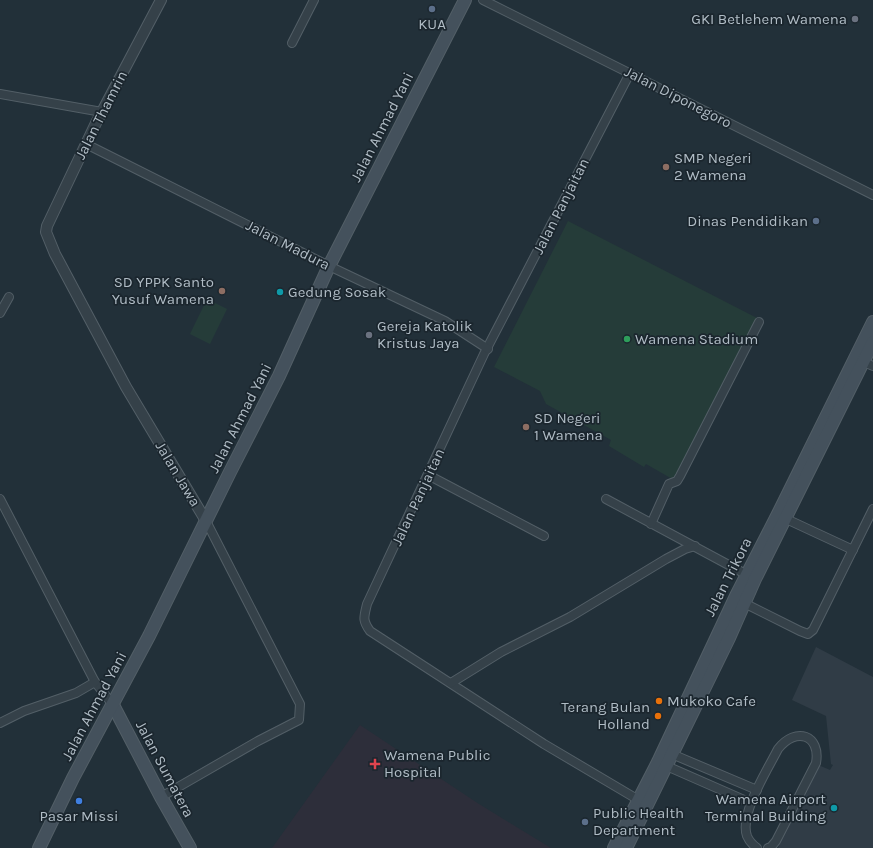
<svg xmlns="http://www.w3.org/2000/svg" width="873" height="848" viewBox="0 0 873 848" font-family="Karla,sans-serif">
<rect width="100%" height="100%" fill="#223039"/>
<!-- medical -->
<path fill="#2d2e3a" d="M360 725 479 804 551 848H272Z"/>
<!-- airport -->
<path fill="#303c46" d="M816 647 873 677V848H778L816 764 830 770 833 765 831 764 826 716 792 700Z"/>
<!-- green -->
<g fill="#253c39">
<path d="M568 221 757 318 674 480 646 464 644 467 609 446 611 440 546 404 540 391 494 367Z"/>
<path d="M207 299 227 309 210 344 190 334Z"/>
</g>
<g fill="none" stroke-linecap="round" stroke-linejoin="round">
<!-- minor casing -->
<g stroke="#535f67" stroke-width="10">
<g id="minor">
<path d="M483 0 873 195"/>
<path d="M292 43 314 0"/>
<path d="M630 73 484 354 367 604C364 617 362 620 370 631L544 744 642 802"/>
<path d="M0 94 102 112"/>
<path d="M86 144 329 266 445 321 488 349"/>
<path d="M0 313 9 297"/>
<path d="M859 360 873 366"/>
<path d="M428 475 544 536"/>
<path d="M0 499 95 682 113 705"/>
<path d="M606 499 751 577"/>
<path d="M782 517 853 550"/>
<path d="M651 524 669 484 677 481 680 476 759 322"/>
<path d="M744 603 800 631 808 634 813 630 819 618 873 509"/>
<path d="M451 683 501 652 570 617 666 559 685 549 695 546"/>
<path d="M0 723 24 711 76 693 95 682"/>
<path d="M667 752 757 790"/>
<path d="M662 764 751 803"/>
<path d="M161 797 258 741 299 720 300 704 206 521"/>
<path d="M757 848C753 845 749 841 747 836 739 814 768 769 778 749 796 726 821 735 816 763L776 841 771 847 768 848"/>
</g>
</g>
<!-- tertiary casing -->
<g stroke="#535f67" stroke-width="12">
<path id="tertiary" d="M161 0 96 123 47 226 46 232 55 254 126 387 206 521"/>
</g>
<!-- secondary casing -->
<g stroke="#535f67" stroke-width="14">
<g id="secondary">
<path d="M113 705 161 797 190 848"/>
<path d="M39 848 73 778 149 636 230 472 279 376 329 266 465 0"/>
<path d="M614 848 658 762 736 596 778 514 873 322"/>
<path d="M626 848 729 638 755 579 873 342"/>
</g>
</g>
<!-- minor -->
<use href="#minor" stroke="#354149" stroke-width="8"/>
<!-- tertiary -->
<use href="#tertiary" stroke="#354149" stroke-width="10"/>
<!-- secondary -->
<use href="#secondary" stroke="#44515c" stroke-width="12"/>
</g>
<!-- markers -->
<g fill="#5c6f8a" stroke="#1b262e" stroke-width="1.5">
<circle cx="432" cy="9" r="4"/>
<circle cx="816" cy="221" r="4"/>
<circle cx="585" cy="822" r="4"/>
</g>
<g fill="#6b7280" stroke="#1b262e" stroke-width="1.5">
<circle cx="855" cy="19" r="4"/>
<circle cx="369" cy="335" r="4"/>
</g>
<g fill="#8d6e63" stroke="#1b262e" stroke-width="1.5">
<circle cx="666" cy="167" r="4"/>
<circle cx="222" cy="291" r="4"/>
<circle cx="526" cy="427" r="4"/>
</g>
<g fill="#0f9aa8" stroke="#1b262e" stroke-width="1.5">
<circle cx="280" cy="292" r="4"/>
<circle cx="834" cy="808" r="4"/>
</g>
<circle fill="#2e9e5b" stroke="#1b262e" stroke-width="1.5" cx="627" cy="339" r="4"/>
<g fill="#e8710a" stroke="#1b262e" stroke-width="1.5">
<circle cx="659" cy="701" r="4"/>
<circle cx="658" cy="716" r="4"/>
</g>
<path fill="#e0444e" stroke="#1b262e" stroke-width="1.5" d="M373 758h4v4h4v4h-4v4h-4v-4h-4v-4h4z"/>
<circle fill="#3f7fe0" stroke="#1b262e" stroke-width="1.5" cx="79" cy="801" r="4"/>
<g text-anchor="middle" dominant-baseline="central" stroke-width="3.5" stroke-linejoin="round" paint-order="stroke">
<!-- poi labels -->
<g font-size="15" fill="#b0bcc5" stroke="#1b262e" text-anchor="start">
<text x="847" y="19" text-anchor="end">GKI Betlehem Wamena</text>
<text x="432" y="24" text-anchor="middle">KUA</text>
<text x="674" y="158">SMP Negeri<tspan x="674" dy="17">2 Wamena</tspan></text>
<text x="808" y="221" text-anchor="end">Dinas Pendidikan</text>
<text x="214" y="282" text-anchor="end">SD YPPK Santo<tspan x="214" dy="17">Yusuf Wamena</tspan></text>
<text x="288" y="292">Gedung Sosak</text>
<text x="377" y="326">Gereja Katolik<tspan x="377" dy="17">Kristus Jaya</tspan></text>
<text x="635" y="339">Wamena Stadium</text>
<text x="534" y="418">SD Negeri<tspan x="534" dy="17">1 Wamena</tspan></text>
<text x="667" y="701">Mukoko Cafe</text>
<text x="650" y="707" text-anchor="end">Terang Bulan<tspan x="650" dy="17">Holland</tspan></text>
<text x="384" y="755">Wamena Public<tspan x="384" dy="17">Hospital</tspan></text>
<text x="826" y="799" text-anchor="end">Wamena Airport<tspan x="826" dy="17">Terminal Building</tspan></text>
<text x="593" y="813">Public Health<tspan x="593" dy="17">Department</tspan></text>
<text x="79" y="816" text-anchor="middle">Pasar Missi</text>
</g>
<!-- street labels -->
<g font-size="15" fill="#b0bcc5" stroke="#1b262e">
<text transform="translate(678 97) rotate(27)">Jalan Diponegoro</text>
<text transform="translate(101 115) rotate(-63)">Jalan Thamrin</text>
<text transform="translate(382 127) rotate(-63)">Jalan Ahmad Yani</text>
<text transform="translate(561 206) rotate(-63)">Jalan Panjaitan</text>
<text transform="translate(288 245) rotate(27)">Jalan Madura</text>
<text transform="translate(240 418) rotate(-63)">Jalan Ahmad Yani</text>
<text transform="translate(178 474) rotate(59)">Jalan Jawa</text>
<text transform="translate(418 497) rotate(-65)">Jalan Panjaitan</text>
<text transform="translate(728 577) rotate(-63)">Jalan Trikora</text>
<text transform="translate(94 706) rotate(-62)">Jalan Ahmad Yani</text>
<text transform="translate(165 769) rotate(62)">Jalan Sumatera</text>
</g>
</g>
</svg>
